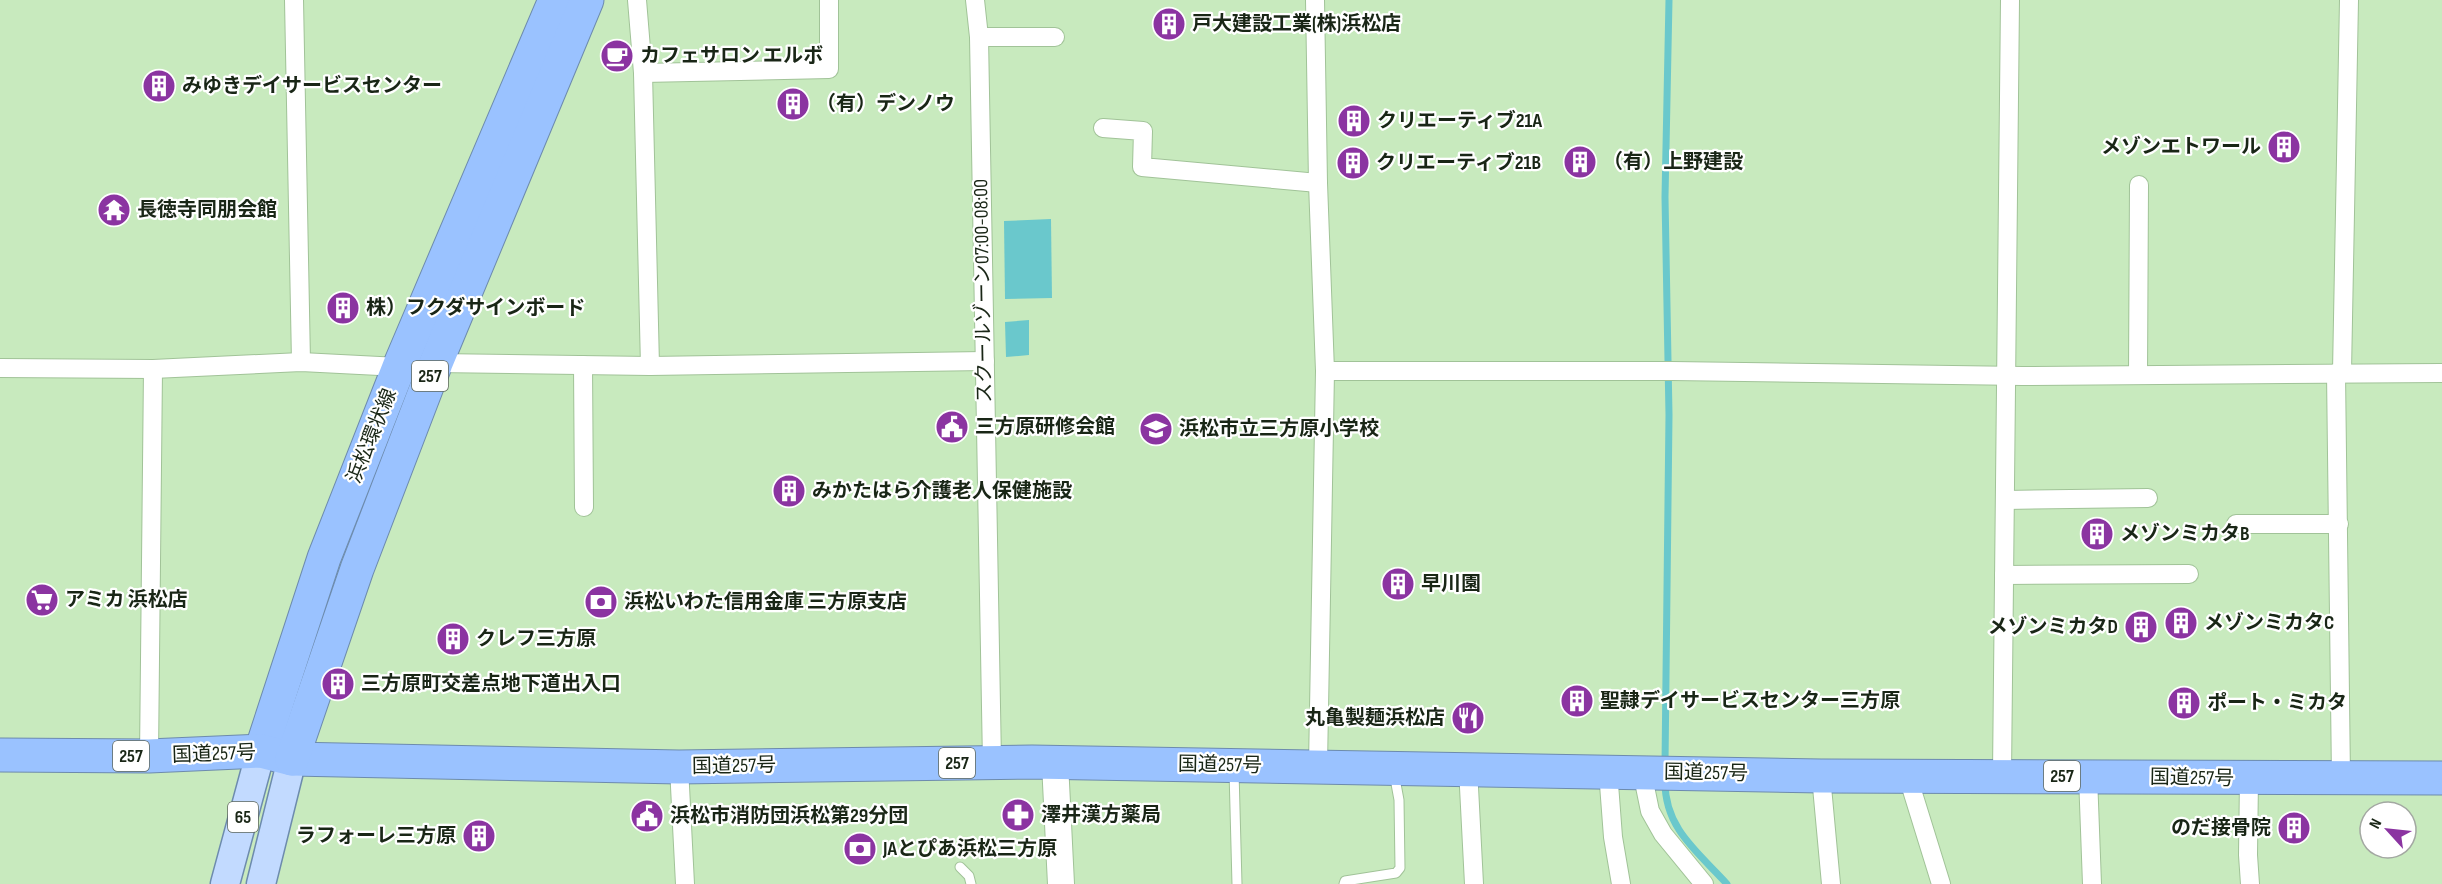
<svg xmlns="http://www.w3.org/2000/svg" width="2442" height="884" viewBox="0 0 2442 884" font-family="'Sofia Sans Condensed','Noto Sans JP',sans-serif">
<rect width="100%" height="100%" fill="#c8eabe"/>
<!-- water -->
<g fill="#6ac8cc">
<path d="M1051 219 1052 298 1005 299 1004 221Z"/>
<path d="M1029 320V355L1006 357 1005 322Z"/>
</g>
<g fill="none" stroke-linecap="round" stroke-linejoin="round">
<!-- stream -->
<g stroke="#6ac8cc" stroke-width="7">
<path d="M1665 765 1669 415 1665 197 1669 0"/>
<path d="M1665 782C1665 829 1698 852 1727 884"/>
</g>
<!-- lane casing -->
<g stroke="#a1c398" stroke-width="11">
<g id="lane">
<path d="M1234 771 1237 884"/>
<path d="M960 867 969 876 971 884"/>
<path d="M1344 884 1345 881 1396 873 1400 868 1399 800 1394 773"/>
</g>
</g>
<!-- street casing -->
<g stroke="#a1c398" stroke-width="20">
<g id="street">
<path d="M294 0 301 362"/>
<path d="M637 0 643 73 650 366"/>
<path d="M975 0 979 37 992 762"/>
<path d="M1315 0 1318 183 1325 371 1318 766"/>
<path d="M979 37H1055"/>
<path d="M643 73 829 69V0"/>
<path d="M1103 128 1143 131 1142 167 1318 183"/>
<path d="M436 363 650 366 985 361"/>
<path d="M583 365 584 507"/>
<path d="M0 368 153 369 301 362 399 367"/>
<path d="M1325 371H1672L2022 376 2442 373"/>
<path d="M2342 372 2349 0"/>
<path d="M2336 373 2341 778"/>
<path d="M2138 375 2139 185"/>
<path d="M2005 500 2148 498"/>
<path d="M2236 524H2339"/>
<path d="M2004 575 2189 574"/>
<path d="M149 756 153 369"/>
<path d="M679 767 685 884"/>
<path d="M1468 768 1474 884"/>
<path d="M1608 771 1613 837 1621 884"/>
<path d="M1642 772 1650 811 1663 834 1704 884"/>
<path d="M1907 774 1941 884"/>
<path d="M2002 775 2010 0"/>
<path d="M1821 776 1831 884"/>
<path d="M2088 776 2092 884"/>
<path d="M2249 779 2248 855 2250 884"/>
</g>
</g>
<!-- secondary casing -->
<g stroke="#a1c398" stroke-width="28">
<path id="secondary" d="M1055 763 1061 884"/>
</g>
<!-- primary casing -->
<g stroke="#6d8bad" stroke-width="31">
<g id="primary">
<path d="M225 884 261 751"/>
<path d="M261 884 292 759"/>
</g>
</g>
<!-- highway casing -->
<g stroke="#6d8bad" stroke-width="35">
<g id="highway">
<path d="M261 751 324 558 399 367 555 0"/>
<path d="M0 755 149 756 261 751 292 759 679 767 1032 762 1821 776 2442 778"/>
<path d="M292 759 357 569 436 363 587 0"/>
</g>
</g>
<!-- lane -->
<use href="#lane" stroke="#fff" stroke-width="9"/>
<!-- street -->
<use href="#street" stroke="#fff" stroke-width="18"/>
<!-- secondary -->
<use href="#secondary" stroke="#fff" stroke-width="26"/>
<!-- primary -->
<use href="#primary" stroke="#c2daff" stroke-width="28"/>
<!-- highway -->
<use href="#highway" stroke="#9ac2ff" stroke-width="33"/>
</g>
<!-- icons -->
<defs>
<g id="building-disc" transform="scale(1.725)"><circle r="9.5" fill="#8b34a1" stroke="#fff"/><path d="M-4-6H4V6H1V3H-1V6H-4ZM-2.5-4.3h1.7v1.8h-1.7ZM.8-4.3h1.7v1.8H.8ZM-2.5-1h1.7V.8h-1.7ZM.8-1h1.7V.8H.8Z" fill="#fff"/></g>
<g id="cafe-disc" transform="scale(1.725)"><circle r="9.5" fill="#8b34a1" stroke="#fff"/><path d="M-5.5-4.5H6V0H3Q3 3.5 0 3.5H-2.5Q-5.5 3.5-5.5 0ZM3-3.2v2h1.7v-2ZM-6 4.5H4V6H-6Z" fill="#fff"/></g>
<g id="temple-disc" transform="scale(1.725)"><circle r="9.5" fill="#8b34a1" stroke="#fff"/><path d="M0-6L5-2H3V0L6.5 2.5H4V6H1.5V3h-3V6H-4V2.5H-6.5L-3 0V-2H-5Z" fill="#fff"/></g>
<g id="civic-disc" transform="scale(1.725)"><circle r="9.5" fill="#8b34a1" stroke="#fff"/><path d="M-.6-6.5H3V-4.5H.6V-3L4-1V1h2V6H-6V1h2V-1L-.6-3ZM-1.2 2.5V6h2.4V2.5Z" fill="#fff"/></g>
<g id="school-disc" transform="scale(1.725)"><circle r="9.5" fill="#8b34a1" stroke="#fff"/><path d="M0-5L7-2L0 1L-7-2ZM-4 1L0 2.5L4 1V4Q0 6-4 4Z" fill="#fff"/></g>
<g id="supermarket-disc" transform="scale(1.725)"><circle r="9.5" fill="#8b34a1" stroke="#fff"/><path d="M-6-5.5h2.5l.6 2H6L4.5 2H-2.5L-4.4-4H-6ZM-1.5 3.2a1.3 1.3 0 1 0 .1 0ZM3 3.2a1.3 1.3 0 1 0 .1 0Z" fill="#fff"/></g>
<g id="bank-disc" transform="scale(1.725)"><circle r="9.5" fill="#8b34a1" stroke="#fff"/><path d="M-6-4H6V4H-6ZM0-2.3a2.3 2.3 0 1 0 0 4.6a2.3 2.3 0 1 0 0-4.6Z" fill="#fff"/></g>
<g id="restaurant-disc" transform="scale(1.725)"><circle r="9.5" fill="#8b34a1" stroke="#fff"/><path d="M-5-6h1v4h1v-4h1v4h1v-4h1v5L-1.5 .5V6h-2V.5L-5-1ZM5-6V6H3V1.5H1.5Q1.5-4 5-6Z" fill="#fff"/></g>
<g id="pharmacy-disc" transform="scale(1.725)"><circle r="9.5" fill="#8b34a1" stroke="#fff"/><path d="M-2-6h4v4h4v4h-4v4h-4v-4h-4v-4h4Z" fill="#fff"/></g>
</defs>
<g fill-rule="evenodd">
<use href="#building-disc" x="1169" y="24"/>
<use href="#cafe-disc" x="617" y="56"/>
<use href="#building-disc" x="159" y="86"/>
<use href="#building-disc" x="793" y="104"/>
<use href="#building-disc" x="1354" y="121"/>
<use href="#building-disc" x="2284" y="147"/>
<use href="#building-disc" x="1580" y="162"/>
<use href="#building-disc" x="1353" y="163"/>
<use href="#temple-disc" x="114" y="210"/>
<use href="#building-disc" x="343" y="308"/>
<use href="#civic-disc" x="952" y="427"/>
<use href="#school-disc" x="1156" y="429"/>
<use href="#building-disc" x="789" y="491"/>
<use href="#building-disc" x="2097" y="534"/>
<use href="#building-disc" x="1398" y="584"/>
<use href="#supermarket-disc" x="42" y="600"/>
<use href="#bank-disc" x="601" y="602"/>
<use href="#building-disc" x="2181" y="623"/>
<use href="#building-disc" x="2141" y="627"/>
<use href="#building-disc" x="453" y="639"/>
<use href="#building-disc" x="338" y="684"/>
<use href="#building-disc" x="1577" y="701"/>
<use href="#building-disc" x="2184" y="703"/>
<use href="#restaurant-disc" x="1468" y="718"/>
<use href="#pharmacy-disc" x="1018" y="815"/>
<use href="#civic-disc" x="647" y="816"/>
<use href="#building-disc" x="2294" y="828"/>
<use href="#building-disc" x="479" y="836"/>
<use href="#bank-disc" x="860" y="849"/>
</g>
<g text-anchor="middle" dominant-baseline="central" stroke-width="4.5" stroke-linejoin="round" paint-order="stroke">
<!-- shield labels -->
<g fill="#fff" stroke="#5e675c" stroke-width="1.5">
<rect x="412" y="361" width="36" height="30" rx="4.5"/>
<rect x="113" y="741" width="36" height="30" rx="4.5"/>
<rect x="939" y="748" width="36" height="30" rx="4.5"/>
<rect x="2044" y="761" width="36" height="30" rx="4.5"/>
<rect x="228" y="802" width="30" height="30" rx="4.5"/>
</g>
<g font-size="18" font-weight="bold" fill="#192616">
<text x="430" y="376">257</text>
<text x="131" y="756">257</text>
<text x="957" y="763">257</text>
<text x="2062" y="776">257</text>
<text x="243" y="817">65</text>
</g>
<!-- poi labels -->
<g font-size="20" font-weight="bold" fill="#192616" stroke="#fff" text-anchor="start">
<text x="1192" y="24">戸大建設工業(株)浜松店</text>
<text x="640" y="56">カフェサロン エルボ</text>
<text x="182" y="86">みゆきデイサービスセンター</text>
<text x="816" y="104">（有）デンノウ</text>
<text x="1377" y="121">クリエーティブ21A</text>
<text x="2261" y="147" text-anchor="end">メゾンエトワール</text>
<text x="1603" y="162">（有）上野建設</text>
<text x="1376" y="163">クリエーティブ21B</text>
<text x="137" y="210">長徳寺同朋会館</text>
<text x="366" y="308">株）フクダサインボード</text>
<text x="975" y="427">三方原研修会館</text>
<text x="1179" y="429">浜松市立三方原小学校</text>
<text x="812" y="491">みかたはら介護老人保健施設</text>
<text x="2120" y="534">メゾンミカタB</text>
<text x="1421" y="584">早川園</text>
<text x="65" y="600">アミカ 浜松店</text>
<text x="624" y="602">浜松いわた信用金庫 三方原支店</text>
<text x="2204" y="623">メゾンミカタC</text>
<text x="2118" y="627" text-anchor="end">メゾンミカタD</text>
<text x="476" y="639">クレフ三方原</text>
<text x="361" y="684">三方原町交差点地下道出入口</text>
<text x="1600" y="701">聖隷デイサービスセンター三方原</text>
<text x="2207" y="703">ポート・ミカタ</text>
<text x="1445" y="718" text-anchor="end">丸亀製麺浜松店</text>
<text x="1041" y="815">澤井漢方薬局</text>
<text x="670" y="816">浜松市消防団浜松第29分団</text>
<text x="2271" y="828" text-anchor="end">のだ接骨院</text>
<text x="456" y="836" text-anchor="end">ラフォーレ三方原</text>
<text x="883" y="849">JAとぴあ浜松三方原</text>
</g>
<!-- street labels -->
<g font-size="20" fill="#192616" stroke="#fff">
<text transform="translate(983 291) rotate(-91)">スクールゾーン07:00-08:00</text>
<text transform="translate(372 436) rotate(-68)">浜松環状線</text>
<text transform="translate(214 754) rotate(-2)">国道257号</text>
<text transform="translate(1220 765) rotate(1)">国道257号</text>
<text transform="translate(734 766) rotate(-1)">国道257号</text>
<text transform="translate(1706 773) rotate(1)">国道257号</text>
<text transform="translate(2192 778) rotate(1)">国道257号</text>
</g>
</g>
<!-- north arrow -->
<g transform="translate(2388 830) rotate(297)"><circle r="28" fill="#ffffff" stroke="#a3a8a2" stroke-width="1.5"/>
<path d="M0-4.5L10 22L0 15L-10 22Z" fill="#8b34a1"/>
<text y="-9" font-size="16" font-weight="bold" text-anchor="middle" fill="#192616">N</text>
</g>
</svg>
